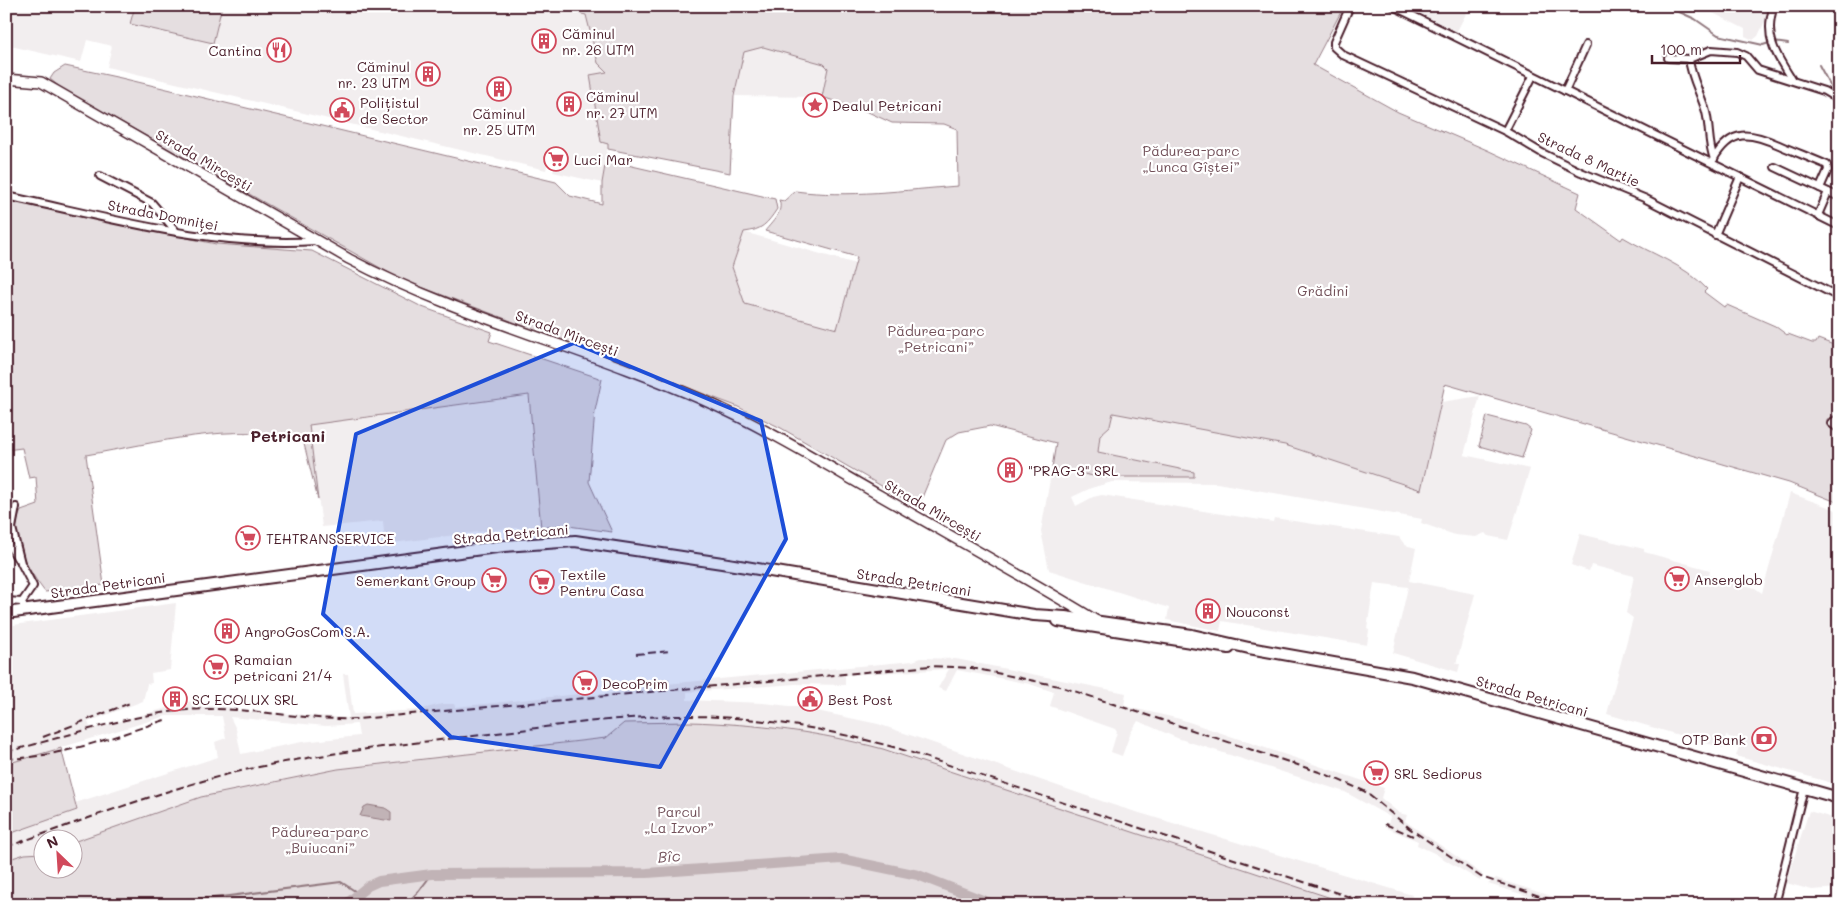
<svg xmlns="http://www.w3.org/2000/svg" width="1845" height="911" viewBox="0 0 1845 911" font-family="Mali,sans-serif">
<rect width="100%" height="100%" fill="#fff"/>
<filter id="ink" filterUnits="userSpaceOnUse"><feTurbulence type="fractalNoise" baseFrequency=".02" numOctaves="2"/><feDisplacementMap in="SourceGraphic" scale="10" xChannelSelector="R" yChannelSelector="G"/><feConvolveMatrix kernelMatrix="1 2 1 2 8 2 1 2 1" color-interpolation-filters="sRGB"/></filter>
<g filter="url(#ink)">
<!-- built -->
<g fill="#f2eeef" fill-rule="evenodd">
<path d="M6 6H551L586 15 598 63 607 72 590 75 608 144 602 183 553 172 557 154 550 152 546 170 107 67 112 46 87 40 81 62 6 45Z"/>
<path d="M1405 6H1470L1457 31Z"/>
<path d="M1699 6H1772L1758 36 1753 40 1745 36V29Z"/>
<path d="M763 47 824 64 828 68 822 97 734 96 744 51Z"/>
<path d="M744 232 856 264 837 329 745 304 732 267Z"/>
<path d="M529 395 541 528H510L385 544 383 521 322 527 309 425Z"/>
<path d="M1480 396 1464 455 1530 469 1508 540 1488 536 1485 533 1476 537 1455 535 1421 523 1422 519 1217 483 1112 482 1091 488 1072 497 1076 506 1093 497 1102 495 1273 522 1274 518 1399 537 1405 545 1416 548 1409 581 1475 594 1456 664H1460L1458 672 1393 653 1408 587 1374 583 1367 629 1369 630 1367 645 1222 621 1220 631 1167 620 1169 608 1049 570 1041 531 1052 468 1098 477 1193 472 1098 452 1100 435 1110 426 1112 413 1285 445 1421 490 1441 402Z"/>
<path d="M1790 493 1839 511V785L1736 756 1739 747 1735 746 1736 739 1726 736 1723 748 1607 714 1633 618 1626 613 1634 576 1591 565 1589 571 1571 565 1580 534 1644 549V552L1710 570 1709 575 1755 588 1762 593Z"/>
<path d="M176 603 170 670 151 673 152 683 147 684 143 701 88 722 91 729 199 699 203 706H229L230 710 349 718 343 674H348L353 714 418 710 442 704H454L455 707 589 693 592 695 622 692 621 684 633 683 634 687 913 661 921 658 956 659 1126 693 1124 706 1180 719 1384 788 1381 798 1399 813 1407 815 1405 821 1482 874 1480 881 1434 853 1417 845 1418 841 1387 828 1390 817 1345 792 1177 738 1138 721 1130 734 1122 756 1111 752 1117 732 1115 729 1050 706 1054 692 1030 684 957 670 946 691 938 688 949 669 845 675V685L795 684 687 692V700L763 703 798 707 878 724 1113 805 1412 895 1411 900 1437 905H1334L607 738 338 769 201 797 73 842 72 838H42V853L6 866V835L76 810 75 803 218 757 215 742 226 738 222 716H166L6 764V626ZM230 717 326 726 357 724 359 736 302 742 241 754 236 729Z"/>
<path d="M1809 811 1839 820V888L1812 890 1786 883Z"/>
<path d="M1496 878 1507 882 1579 905H1558L1488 884Z"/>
</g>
<!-- green -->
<g fill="#e5dee0" stroke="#987e86">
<path d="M135 6H222L213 43 130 24Z"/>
<path d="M551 6H1344L1313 65 1398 112 1487 150 1580 193 1576 208 1621 240 1623 237C1651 254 1684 264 1707 289L1704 292 1724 307 1727 305 1775 326 1787 335 1788 334 1812 343H1816L1818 339 1839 347V416L1827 419V425L1839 431V503L1789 483 1445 384 1421 490 1285 445 1113 413 1110 426 1100 435 1098 452 1194 472V477H1099L1052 468 1056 443 990 426 959 432 946 440 918 507 781 428 736 406 400 279 61 88 50 79 54 73 65 66 121 78 556 182 570 196 602 204V183L606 160 775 199 777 209C767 224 762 230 744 232L732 267 745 304 837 329 857 257 765 231C772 222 784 212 779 200L784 201 795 191C849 198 905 190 958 186L957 129 944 124 892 123 868 112 822 97 828 68 824 64 763 47 744 52 734 96 730 173 608 149V144L601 142 590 75 607 72 598 63 586 15Z"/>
<path d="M8 201 216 244 312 251 422 307 492 332 489 341 602 379 595 411 589 482 612 532 561 525 541 528 529 395 309 425 318 500 303 440C232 421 157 443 86 455L104 585 45 592C29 571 7 538 21 511L38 505 36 477 29 478 22 448 6 450Z"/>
<path d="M1487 416 1526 426 1531 430 1522 458 1479 446Z"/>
<path d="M690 722C757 724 819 732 883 749L1352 905H6V860L25 854 42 853V868H72L73 842 201 797 338 769 606 738 624 723Z"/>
<path d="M61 748 77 810 6 835V764Z"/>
</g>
<!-- water -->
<g fill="#c1b3b6" stroke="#91787e">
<path d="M368 805 385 808 391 812V821L360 816 364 807Z"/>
<path d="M810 899 815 901 829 899 864 905H793Z"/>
</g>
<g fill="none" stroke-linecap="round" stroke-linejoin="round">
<!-- stream -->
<g stroke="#91787e" stroke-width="2">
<path d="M1666 6 1695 19 1718 35 1763 45 1769 43"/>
<path d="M1774 42 1788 44"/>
<path d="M1819 65 1834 93 1839 96"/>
<path d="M18 905 213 898 341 882 358 893"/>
<path d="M405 905 419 891 432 874"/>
</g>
<!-- river -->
<path stroke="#c1b3b6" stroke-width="10" d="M345 905 368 886 379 881 432 874 647 873 841 859 918 875 995 905"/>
<!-- minor casing -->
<g stroke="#4a1f2b" stroke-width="10">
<g id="minor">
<path d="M1350 6 1334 42V47L1343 55 1505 131 1542 153 1581 172 1644 198 1839 297"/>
<path d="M1393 6 1839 226"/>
<path d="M1774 6C1763 36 1776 55 1792 80"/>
<path d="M1668 58 1689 59"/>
<path d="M1565 91 1586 45"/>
<path d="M1505 131 1533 76"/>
<path d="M1714 159C1708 144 1710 128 1706 112 1701 94 1691 78 1689 59L1711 50 1737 52 1746 56 1758 70 1824 91 1839 100"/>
<path d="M1713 160C1731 128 1750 132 1779 145 1795 152 1811 158 1827 165L1828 170 1820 188"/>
<path d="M1775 167 1839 197"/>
<path d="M100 176 152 203 175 230"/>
<path d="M6 196C107 217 212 248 316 241"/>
<path d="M1818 215 1828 192"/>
<path d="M1715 235 1740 177"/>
<path d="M1839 418 1831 423 1839 429"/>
<path d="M16 507 12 528 21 563 33 586 22 602 25 611"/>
<path d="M6 540 17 558"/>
<path d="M6 601 22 602"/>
<path d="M1775 905 1804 788"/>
</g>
</g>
<!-- secondary casing -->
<g stroke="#4a1f2b" stroke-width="12">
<path id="secondary" d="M6 79 41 82 349 259C461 318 586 348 703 400 764 427 821 462 879 495 952 537 1025 577 1097 621"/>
</g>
<!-- primary casing -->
<g stroke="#4a1f2b" stroke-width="14">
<g id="primary">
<path d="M6 613 504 546 575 541 722 563 1034 615 1065 617 1192 635 1249 648 1412 677 1839 798"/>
<path d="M1058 621 1229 648"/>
</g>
</g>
<!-- minor -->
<use href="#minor" stroke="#fff" stroke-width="6"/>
<!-- secondary -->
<use href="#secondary" stroke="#fff" stroke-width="9"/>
<!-- primary -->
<use href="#primary" stroke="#fff" stroke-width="10"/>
<!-- rail -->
<g stroke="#4a1f2b" stroke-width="2" stroke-dasharray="8 4" stroke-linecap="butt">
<path d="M636 654 670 651"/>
<path d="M637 683 672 680"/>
<path d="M43 737 130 703"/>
<path d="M6 752C65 737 127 715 187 710 244 705 301 721 358 719L931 666 972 668 1059 686 1325 774 1364 791 1412 830"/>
<path d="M6 759C63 757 115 736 168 719"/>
<path d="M1385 824 1413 836"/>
<path d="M1406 826 1481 877 1567 905"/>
<path d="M6 847C85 820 164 789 245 770 326 752 408 744 489 734 554 726 619 716 685 716 757 716 827 729 897 748L1374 905"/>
</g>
</g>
</g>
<!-- marked area -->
<path fill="#1d4ed8" fill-opacity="0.2" stroke="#1d4ed8" stroke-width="4" stroke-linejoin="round" d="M574 343 761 421 786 539 660 767 451 737 323 614 356 434Z"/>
<!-- icons -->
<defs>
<g id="building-ring" transform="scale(1.25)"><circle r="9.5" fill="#fff" stroke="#d1495b" stroke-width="1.5"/><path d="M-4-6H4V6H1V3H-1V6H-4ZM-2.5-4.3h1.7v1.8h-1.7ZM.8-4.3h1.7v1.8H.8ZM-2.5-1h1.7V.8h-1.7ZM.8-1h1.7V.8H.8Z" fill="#d1495b"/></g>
<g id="restaurant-ring" transform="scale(1.25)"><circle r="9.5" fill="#fff" stroke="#d1495b" stroke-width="1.5"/><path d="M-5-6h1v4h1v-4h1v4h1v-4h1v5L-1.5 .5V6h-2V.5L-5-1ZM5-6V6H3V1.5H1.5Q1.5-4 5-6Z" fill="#d1495b"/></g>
<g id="sight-ring" transform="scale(1.25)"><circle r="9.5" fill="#fff" stroke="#d1495b" stroke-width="1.5"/><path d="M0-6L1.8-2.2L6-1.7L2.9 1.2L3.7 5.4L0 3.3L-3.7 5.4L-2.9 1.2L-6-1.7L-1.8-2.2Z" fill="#d1495b"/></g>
<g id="civic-ring" transform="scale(1.25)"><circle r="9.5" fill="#fff" stroke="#d1495b" stroke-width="1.5"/><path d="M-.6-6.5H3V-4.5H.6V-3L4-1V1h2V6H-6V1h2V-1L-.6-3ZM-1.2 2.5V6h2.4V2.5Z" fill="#d1495b"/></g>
<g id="supermarket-ring" transform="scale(1.25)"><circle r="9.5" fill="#fff" stroke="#d1495b" stroke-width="1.5"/><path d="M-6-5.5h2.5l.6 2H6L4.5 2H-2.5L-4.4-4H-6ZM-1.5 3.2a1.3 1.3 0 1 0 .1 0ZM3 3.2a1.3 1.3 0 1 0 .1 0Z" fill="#d1495b"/></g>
<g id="bank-ring" transform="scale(1.25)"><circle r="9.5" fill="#fff" stroke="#d1495b" stroke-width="1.5"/><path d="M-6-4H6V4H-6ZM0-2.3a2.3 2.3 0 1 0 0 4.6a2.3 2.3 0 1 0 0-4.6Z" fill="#d1495b"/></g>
</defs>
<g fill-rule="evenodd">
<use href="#building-ring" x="544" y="41"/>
<use href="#restaurant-ring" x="279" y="50"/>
<use href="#building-ring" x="428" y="74"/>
<use href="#building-ring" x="499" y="89"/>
<use href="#building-ring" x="569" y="104"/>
<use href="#sight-ring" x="815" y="105"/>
<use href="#civic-ring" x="342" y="110"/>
<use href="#supermarket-ring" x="556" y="159"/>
<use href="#building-ring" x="1010" y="470"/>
<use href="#supermarket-ring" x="248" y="538"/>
<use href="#supermarket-ring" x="1677" y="579"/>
<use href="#supermarket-ring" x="494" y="580"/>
<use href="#supermarket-ring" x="542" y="582"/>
<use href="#building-ring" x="1208" y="611"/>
<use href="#building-ring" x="227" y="631"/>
<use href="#supermarket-ring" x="216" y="667"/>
<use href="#supermarket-ring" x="585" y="683"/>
<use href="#building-ring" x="175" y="699"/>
<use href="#civic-ring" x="810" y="699"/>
<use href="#bank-ring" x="1764" y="739"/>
<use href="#supermarket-ring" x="1376" y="773"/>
</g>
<g text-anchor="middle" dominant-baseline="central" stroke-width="4.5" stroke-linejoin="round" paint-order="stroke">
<!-- poi labels -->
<g font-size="14" fill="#4a1f2b" stroke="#fff" text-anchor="start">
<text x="562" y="33">Căminul<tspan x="562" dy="16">nr. 26 UTM</tspan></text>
<text x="262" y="50" text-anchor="end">Cantina</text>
<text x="410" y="66" text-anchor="end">Căminul<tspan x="410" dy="16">nr. 23 UTM</tspan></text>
<text x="586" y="96">Căminul<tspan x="586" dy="16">nr. 27 UTM</tspan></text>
<text x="360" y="102">Polițistul<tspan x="360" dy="16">de Sector</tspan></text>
<text x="832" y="105">Dealul Petricani</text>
<text x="499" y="113" text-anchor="middle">Căminul<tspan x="499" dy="16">nr. 25 UTM</tspan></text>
<text x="574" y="159">Luci Mar</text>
<text x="1028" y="470">"PRAG-3" SRL</text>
<text x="266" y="538">TEHTRANSSERVICE</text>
<text x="560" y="574">Textile<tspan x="560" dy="16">Pentru Casa</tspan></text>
<text x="1694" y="579">Anserglob</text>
<text x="476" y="580" text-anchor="end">Semerkant Group</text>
<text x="1226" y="611">Nouconst</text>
<text x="244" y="631">AngroGosCom S.A.</text>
<text x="234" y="659">Ramaian<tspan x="234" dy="16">petricani 21/4</tspan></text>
<text x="602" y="683">DecoPrim</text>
<text x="192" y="699">SC ECOLUX SRL</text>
<text x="828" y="699">Best Post</text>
<text x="1746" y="739" text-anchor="end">OTP Bank</text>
<text x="1394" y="773">SRL Sediorus</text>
</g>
<!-- park labels -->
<g font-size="14" fill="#714f58" stroke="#fff">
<text x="1191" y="150">Pădurea-parc<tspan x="1191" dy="16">„Lunca Gîștei”</tspan></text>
<text x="1323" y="290">Grădini</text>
<text x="936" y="330">Pădurea-parc<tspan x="936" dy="16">„Petricani”</tspan></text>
<text x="679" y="811">Parcul<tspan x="679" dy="16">„La Izvor”</tspan></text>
<text x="320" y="831">Pădurea-parc<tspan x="320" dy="16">„Buiucani”</tspan></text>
</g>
<!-- street labels -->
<g font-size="14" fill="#4a1f2b" stroke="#fff">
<text transform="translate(1589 159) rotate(25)">Strada 8 Martie</text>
<text transform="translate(204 160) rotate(30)">Strada Mircești</text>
<text transform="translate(163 215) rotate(11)">Strada Domniței</text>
<text transform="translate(567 333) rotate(20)">Strada Mircești</text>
<text transform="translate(933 510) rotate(30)">Strada Mircești</text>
<text transform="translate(511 534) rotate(-5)">Strada Petricani</text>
<text transform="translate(914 582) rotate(9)">Strada Petricani</text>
<text transform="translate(108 585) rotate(-8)">Strada Petricani</text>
<text transform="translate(1532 696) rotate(16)">Strada Petricani</text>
</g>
<!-- water labels -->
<g font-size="15" font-style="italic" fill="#74535c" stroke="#fff">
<text transform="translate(669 856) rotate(-4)">Bîc</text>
</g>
<!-- quarter labels -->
<g font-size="16" font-weight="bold" fill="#4a1f2b" stroke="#fff">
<text x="288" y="435">Petricani</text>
</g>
</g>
<!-- margin -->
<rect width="1845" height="911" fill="none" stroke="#fff" stroke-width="25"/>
<rect x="12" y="12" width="1820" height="886" fill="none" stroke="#4a1f2b" stroke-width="2" filter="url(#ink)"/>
<!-- north arrow -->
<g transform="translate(58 854) rotate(335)"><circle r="24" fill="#ffffff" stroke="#b7a5aa"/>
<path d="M0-4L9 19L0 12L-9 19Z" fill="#d1495b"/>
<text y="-8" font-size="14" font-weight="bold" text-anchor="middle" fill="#4a1f2b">N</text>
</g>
<!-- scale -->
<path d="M1652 55v8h88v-8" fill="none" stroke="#4a1f2b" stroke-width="2.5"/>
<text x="1660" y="55" font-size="15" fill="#4a1f2b" stroke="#ffffff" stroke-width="4" paint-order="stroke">100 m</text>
</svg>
